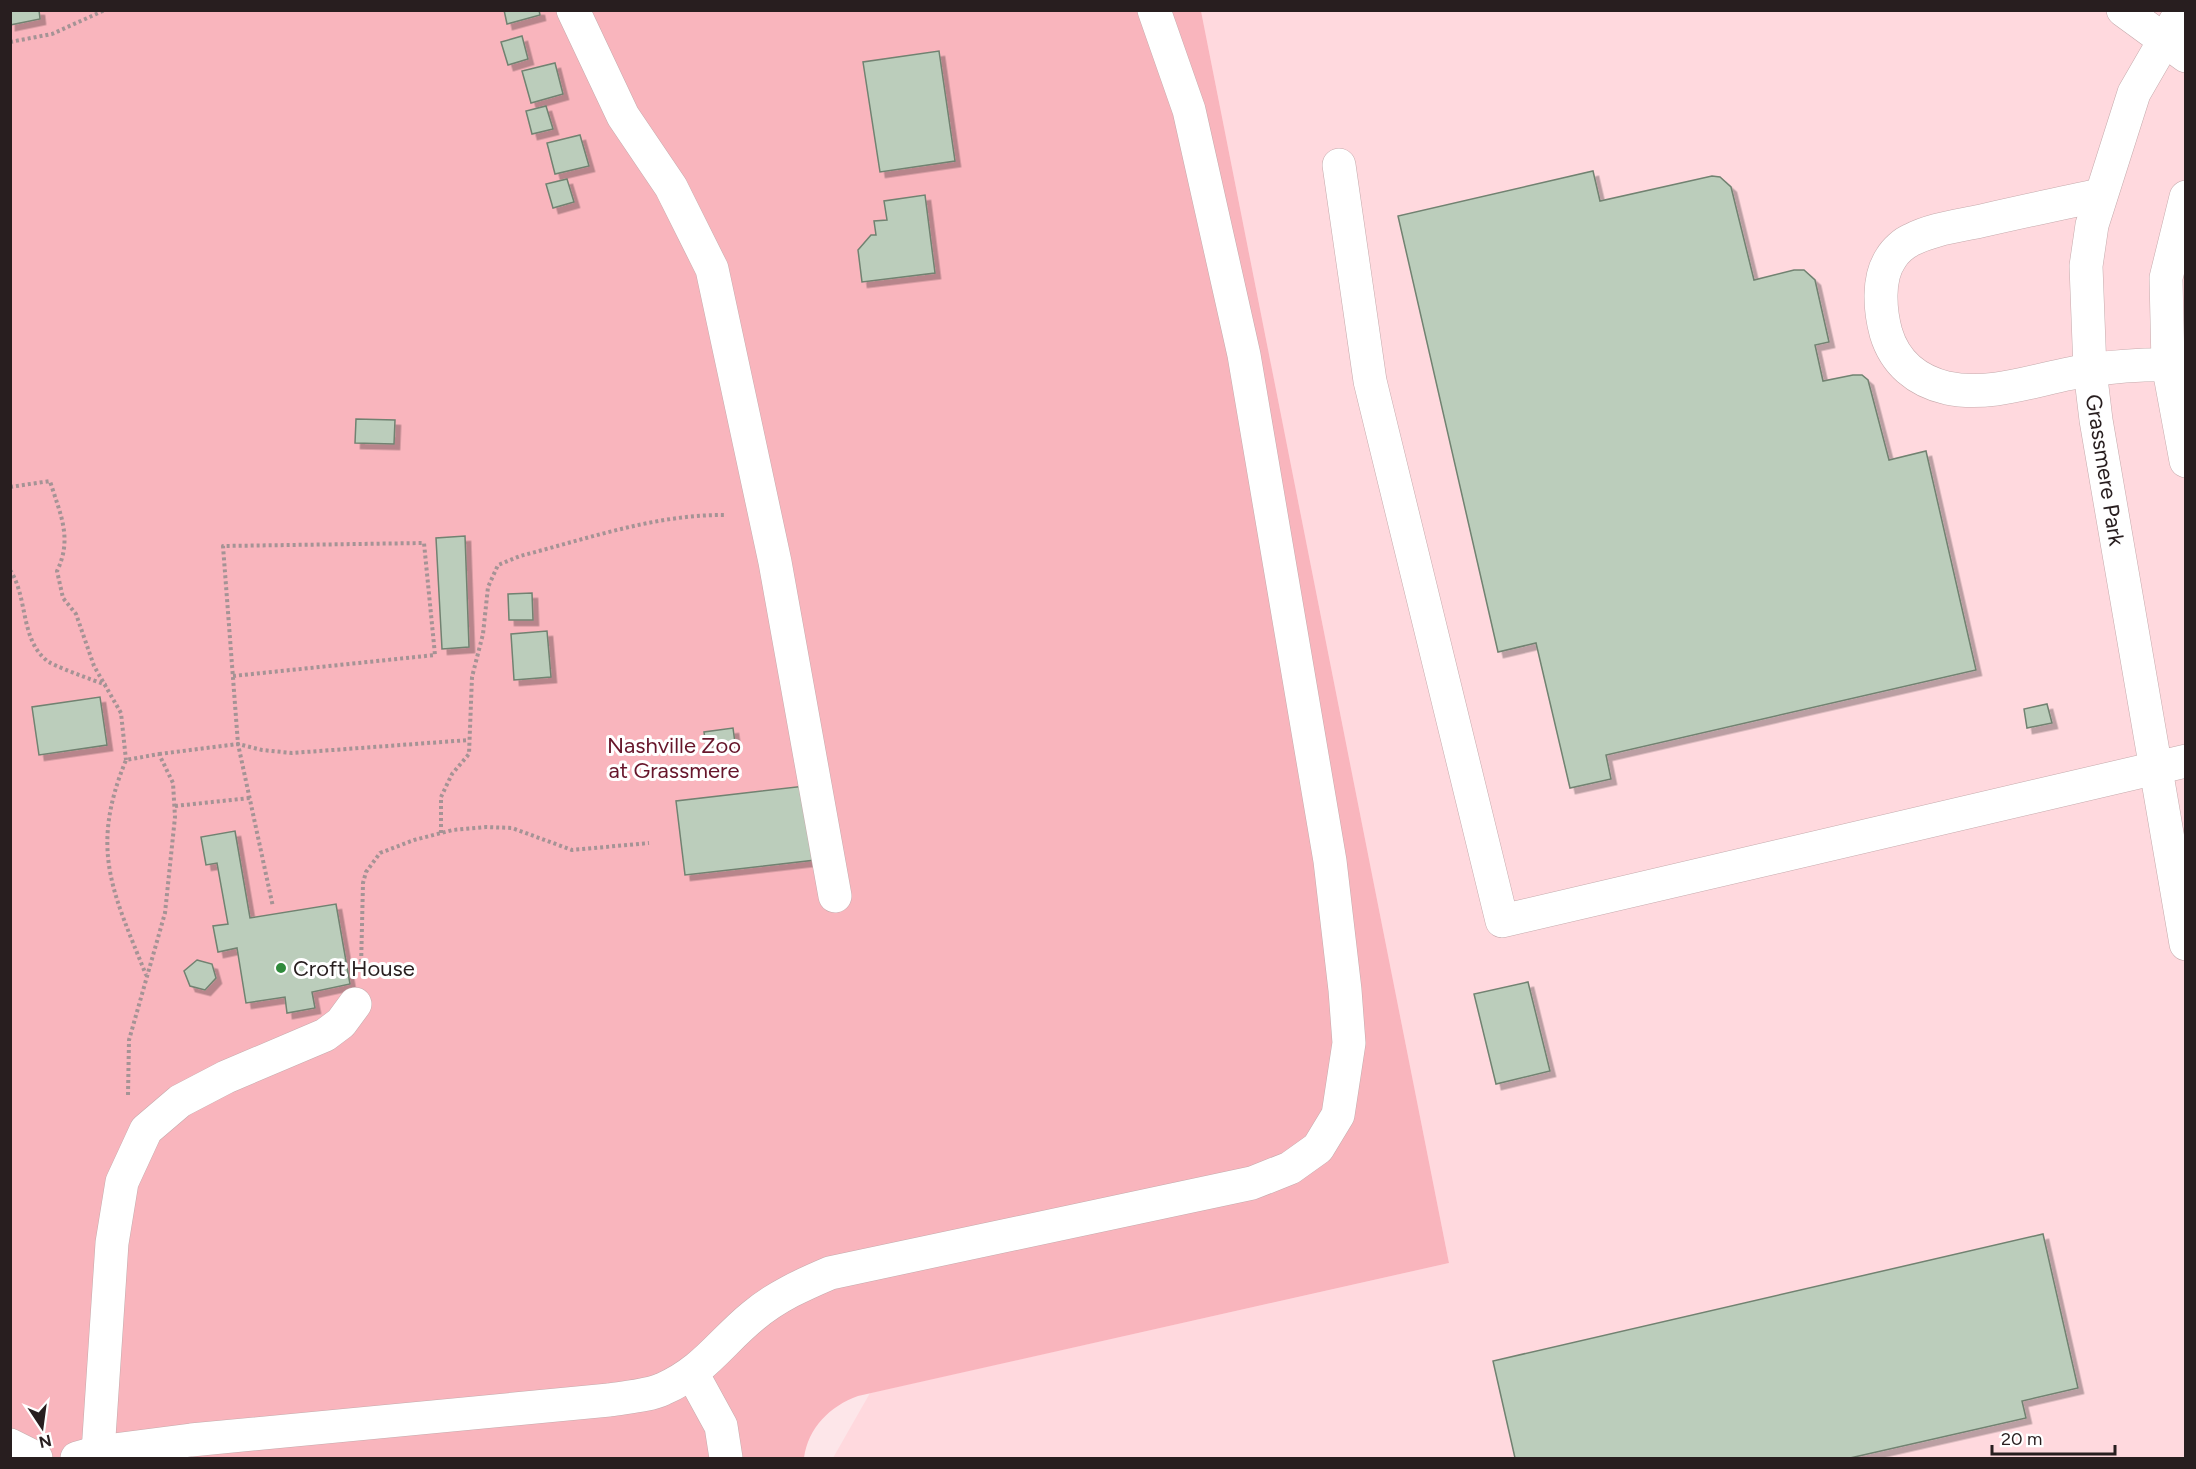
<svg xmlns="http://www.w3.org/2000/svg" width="2196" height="1469" viewBox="0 0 2196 1469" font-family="Figtree,sans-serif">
<defs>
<filter id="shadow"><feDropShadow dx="5.5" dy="5.5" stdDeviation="0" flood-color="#0004"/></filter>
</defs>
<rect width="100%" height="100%" fill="#fde6e9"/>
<!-- built -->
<path fill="#ffd9de" d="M1201 11H2185V1458H833L870 1393 1449 1263Z"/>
<!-- green -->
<path fill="#f9b5bd" d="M11 11H1201L1449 1263 858 1396C830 1406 808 1428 804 1458H11Z"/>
<!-- building -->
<g fill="#bbcdbb" stroke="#718271" stroke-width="1.5" filter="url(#shadow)">
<path d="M10 10H39L40 19 10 25Z"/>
<path d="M504 10H539L540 15 507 24Z"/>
<path d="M522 36 528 59 508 65 501 42Z"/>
<path d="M939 51 955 161 880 172 863 62Z"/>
<path d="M555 63 563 94 531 103 522 71Z"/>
<path d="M546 106 553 129 532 134 526 111Z"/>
<path d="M580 135 589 166 555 174 547 143Z"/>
<path d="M1593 171 1600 201 1712 176 1720 177 1731 187 1754 280 1794 270H1804L1815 280 1829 342 1815 345 1823 381 1853 375H1862L1868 380 1889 460 1926 451 1976 670 1606 755 1611 779 1570 788 1536 643 1498 652 1398 216Z"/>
<path d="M567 179 574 202 553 208 546 184Z"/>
<path d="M925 195 935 273 862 282 858 250 871 235H876L874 221 887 220 884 201Z"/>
<path d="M356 419 395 420 394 444 355 443Z"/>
<path d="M465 536 469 647 442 649 436 538Z"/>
<path d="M532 593 533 620H509L508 594Z"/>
<path d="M547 631 551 677 514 680 511 634Z"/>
<path d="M100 697 107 745 39 755 32 707Z"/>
<path d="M2047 704 2052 723 2027 728 2024 709Z"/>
<path d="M733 728 735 743 706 747 704 732Z"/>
<path d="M814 785 824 859 685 875 676 801Z"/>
<path d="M235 831 250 918 336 904 350 984 312 992 315 1008 287 1013 285 997 246 1003 237 948 218 952 213 926 228 924 217 863 206 865 201 837Z"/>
<path d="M197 960 212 964 216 978 205 990 190 986 184 971Z"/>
<path d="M1528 982 1550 1071 1496 1084 1474 994Z"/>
<path d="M2043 1234 2078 1388 2022 1401 2026 1418 1850 1458H1515L1493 1361Z"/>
</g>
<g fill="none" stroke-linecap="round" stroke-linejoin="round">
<!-- minor casing -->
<g stroke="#c5aaac" stroke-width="34">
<g id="minor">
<path d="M573 10 623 116 671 187 712 269 775 562 835 896"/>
<path d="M2123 10 2186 56"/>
<path d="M2182 10 2134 93 2092 225 2086 266 2090 370 2096 420 2186 944"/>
<path d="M1339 165 1370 381 1502 921 2186 761"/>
<path d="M2101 195C2061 203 2021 212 1981 221 1958 226 1932 229 1911 240 1904 243 1895 251 1891 258 1877 278 1880 311 1886 333 1895 363 1917 381 1947 388 1995 398 2044 376 2090 370 2121 365 2154 364 2186 365"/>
<path d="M2186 197 2166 278 2168 364 2186 461"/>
<path d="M692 1373 721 1426 726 1458"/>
<path d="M10 1445 36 1458"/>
<path d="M98 1452 112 1243 122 1182 146 1130 180 1101 226 1077 325 1035 341 1023 355 1004"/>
<path d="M77 1458 98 1452 191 1440 609 1400C626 1397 648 1396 663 1389 704 1371 721 1342 753 1316 777 1296 802 1285 830 1273L1252 1183 1290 1168 1318 1148 1338 1115 1349 1043 1345 990 1330 861 1244 355 1189 110 1154 10"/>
</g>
</g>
<!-- path -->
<g stroke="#a59395" stroke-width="4" stroke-dasharray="3 3" stroke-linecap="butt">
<path d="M10 42 52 34 105 10"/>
<path d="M10 487 50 481C60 514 73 538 57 571L63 598 76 614 94 666 121 713 126 760"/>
<path d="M10 570C28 597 20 638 46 660 50 665 96 681 106 685"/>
<path d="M233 676 435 655 424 543 223 546 238 744 273 907"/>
<path d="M159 754 238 744 262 750 292 753 469 740"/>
<path d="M175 806 250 798"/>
<path d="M441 833V797L452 774 469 754 472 677 483 634 488 587 498 565 520 556C587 539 656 514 726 515"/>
<path d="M361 968 363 883 366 872 380 853 414 840 453 830 486 827 512 828 572 850 649 843"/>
<path d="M128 1095 129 1040 165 913 175 817 173 783 159 754 126 760C89 850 113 892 146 975"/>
</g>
<!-- minor -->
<use href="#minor" stroke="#fff" stroke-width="33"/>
</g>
<!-- markers -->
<circle fill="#2f8a3b" stroke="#fff" stroke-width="2" cx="281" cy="968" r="6"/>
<g text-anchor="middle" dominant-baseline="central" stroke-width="6" stroke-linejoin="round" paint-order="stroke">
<!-- street labels -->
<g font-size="22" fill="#281e1f" stroke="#fff">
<text transform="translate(2105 470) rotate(81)">Grassmere Park</text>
</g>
<!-- park labels -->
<g font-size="22" fill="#67162b" stroke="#fff">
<text x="674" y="745">Nashville Zoo<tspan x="674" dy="25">at Grassmere</tspan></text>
</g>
<!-- poi labels -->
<g font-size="22" fill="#281e1f" stroke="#fff" text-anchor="start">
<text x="293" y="968">Croft House</text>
</g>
</g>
<!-- border -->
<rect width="2196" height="1469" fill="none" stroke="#281e1f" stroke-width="24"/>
<!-- north arrow -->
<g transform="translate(42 1427) rotate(167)" stroke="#ffffff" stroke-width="4.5" paint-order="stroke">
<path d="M0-4.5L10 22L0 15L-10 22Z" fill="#281e1f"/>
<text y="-9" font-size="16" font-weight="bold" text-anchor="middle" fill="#281e1f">N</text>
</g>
<!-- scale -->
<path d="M1992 1445v9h123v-9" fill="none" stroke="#281e1f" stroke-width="3"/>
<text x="2001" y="1445" font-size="18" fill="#281e1f" stroke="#ffffff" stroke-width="4.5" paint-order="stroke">20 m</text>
</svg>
